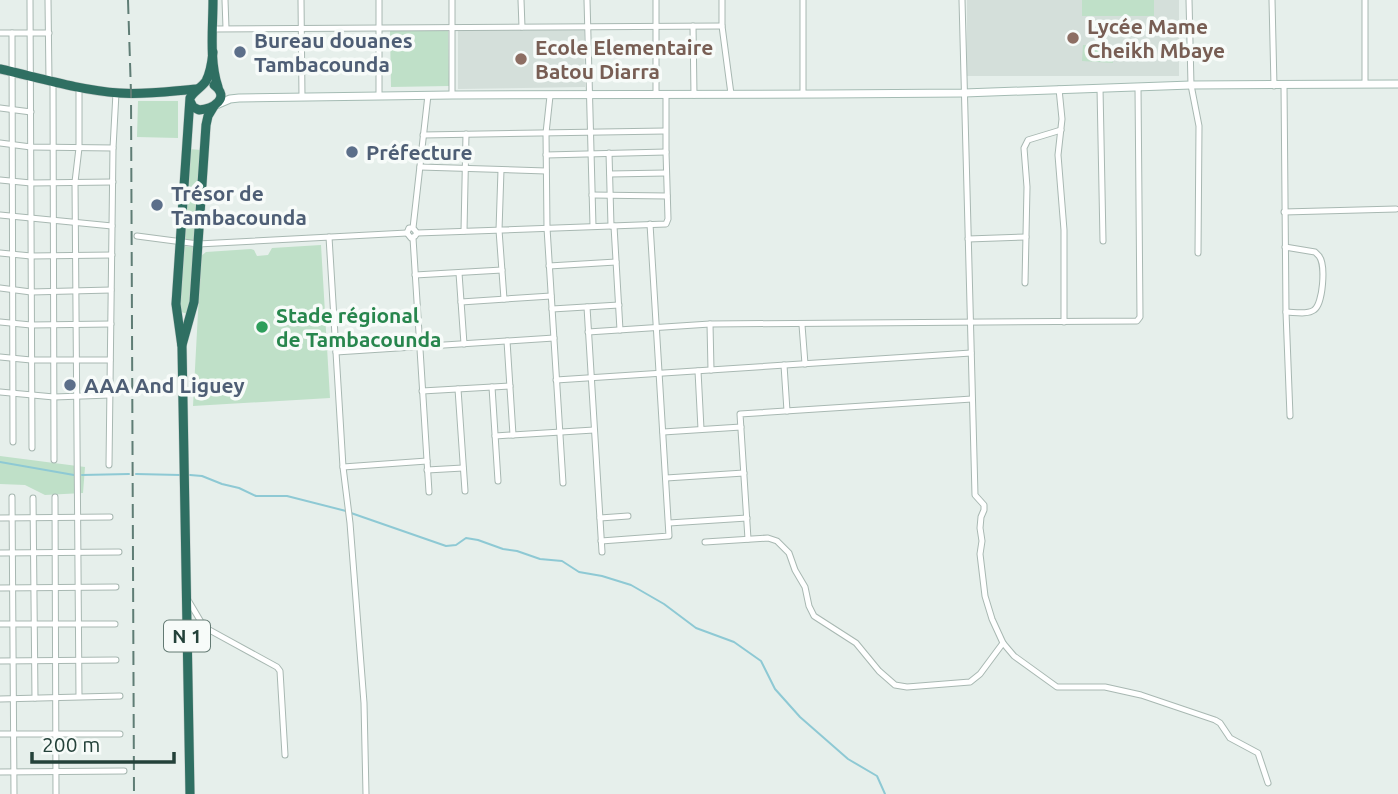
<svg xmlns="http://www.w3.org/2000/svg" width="1398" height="794" viewBox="0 0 1398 794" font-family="Ubuntu,sans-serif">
<rect width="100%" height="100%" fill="#e6efeb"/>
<!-- built -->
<g fill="#d4dfda">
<rect x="967" y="0" width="212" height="76"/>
<path d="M584 29 585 87 458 89V30Z"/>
</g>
<!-- green -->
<g fill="#bfe0c8">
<rect x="1082" y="0" width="72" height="16"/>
<path d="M448 30 449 86 391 87 390 31Z"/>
<path d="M1083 45 1114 47 1113 63 1082 61Z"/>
<path d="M138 101H178V138L137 137Z"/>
<path d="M189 149 201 150 195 243 183 240Z"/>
<path d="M321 245 330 398 193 406 201 256 206 252 251 249 254 250 257 256 268 255 272 248Z"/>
<path d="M184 246 193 247 195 251 192 306 187 314 179 311Z"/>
<path d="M0 456 85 467 83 493 45 495 25 485 0 484Z"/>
</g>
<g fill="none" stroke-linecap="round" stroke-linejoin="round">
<!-- stream -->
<g stroke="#8ec9d4" stroke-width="2">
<path d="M0 462 74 475"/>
<path d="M136 474 180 475"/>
<path d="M82 475 129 474"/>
<path d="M190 475 202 476 222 484 239 488 256 496H287L346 511"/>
<path d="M351 513 446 546 456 545 466 538 478 540 503 549 517 551 540 559 562 561 579 572 602 576 631 585 664 604 696 628 734 642 761 661 775 689 800 717 848 759 877 776 885 794"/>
</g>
<!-- street casing -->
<g stroke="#a8b8b2" stroke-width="7">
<g id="street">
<path d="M30 0 32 448"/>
<path d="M48 0 49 81"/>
<path d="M225 0 226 28"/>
<path d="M301 0 302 97"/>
<path d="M379 0V95"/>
<path d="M452 0V95"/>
<path d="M521 0 522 27"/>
<path d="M587 0 593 226"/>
<path d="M722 0V26L731 94"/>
<path d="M803 0V94"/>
<path d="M962 0 975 495 984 505V510L981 517 980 528 982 541 980 554 985 596 992 619 1003 643 1014 656 1057 687H1105L1141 695 1215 720 1220 723 1230 738 1258 753 1268 783"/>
<path d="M1189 0 1191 85 1199 126 1198 253"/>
<path d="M1272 0 1274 86"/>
<path d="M1365 0V84"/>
<path d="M693 26 694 95"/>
<path d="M213 29 722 26"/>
<path d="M0 33H49"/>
<path d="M12 33 13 442"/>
<path d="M53 82 54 460"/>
<path d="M1284 85 1286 312 1290 416"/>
<path d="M79 88V148L75 182 79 696"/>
<path d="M1100 88 1103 241"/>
<path d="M1059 89 1062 119 1058 155 1064 230V322"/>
<path d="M656 95V0"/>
<path d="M550 96 546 133 547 228 563 483"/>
<path d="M0 108 31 112"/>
<path d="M423 135 665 131"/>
<path d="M0 143 31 147 113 148"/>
<path d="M609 153 611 226"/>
<path d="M546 155 666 152"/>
<path d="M420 167 546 171"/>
<path d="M501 170 499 230 504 299"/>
<path d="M610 174 666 173"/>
<path d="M0 180 31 183 113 182"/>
<path d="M592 195 667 196"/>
<path d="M1284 212 1396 209"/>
<path d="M0 215 112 226"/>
<path d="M614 226 620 330"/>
<path d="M413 228H409L407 233 411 238 415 236 417 233 413 228 428 95"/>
<path d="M464 231 466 134"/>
<path d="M417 233 666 224 668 219 666 152V96"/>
<path d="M137 236 198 244 407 233"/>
<path d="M329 237 343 467 350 523 364 703 366 794"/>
<path d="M413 238 429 492"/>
<path d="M968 239 1026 237"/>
<path d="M1285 247 1315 252C1317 254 1318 255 1319 256 1326 265 1323 304 1314 310 1307 315 1294 312 1286 312"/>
<path d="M0 253 31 256 112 255"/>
<path d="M549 266 616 262"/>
<path d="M459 273 464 344"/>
<path d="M415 275 502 270"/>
<path d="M1025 283 1027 187 1024 148 1028 140 1061 130"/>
<path d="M0 288 31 292 111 290"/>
<path d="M461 302 551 296"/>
<path d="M587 307 602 552"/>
<path d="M552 309 619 305"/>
<path d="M0 322 31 325 111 324"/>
<path d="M710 324 711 370"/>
<path d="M802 325 805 364"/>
<path d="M588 332 710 324 1137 321 1140 317 1138 87"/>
<path d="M507 341 513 435"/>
<path d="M336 352 554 338"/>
<path d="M0 357 31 360H110"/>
<path d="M784 365 787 411"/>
<path d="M698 371 701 429"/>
<path d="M556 380 971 353"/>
<path d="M492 387 498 481"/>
<path d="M458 389 465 491"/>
<path d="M422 391 510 386"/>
<path d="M0 392 54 397 110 395"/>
<path d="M663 432 741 427"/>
<path d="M495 436 594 430"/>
<path d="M109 465 113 148 116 93"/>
<path d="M343 467 427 461"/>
<path d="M427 470 463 468"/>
<path d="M666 478 744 473"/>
<path d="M12 497 14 794"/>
<path d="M55 497 56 794"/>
<path d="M33 498 35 698"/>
<path d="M0 518 110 517"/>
<path d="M600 518 628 516"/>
<path d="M669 523 747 518"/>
<path d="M748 539 740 414 972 399"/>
<path d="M601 541 669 536 650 224"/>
<path d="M705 542 768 538 777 541 789 553 795 570 805 587 809 606 814 616 856 643 879 671 895 685 907 687 970 682 980 674 1003 643"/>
<path d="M0 553 119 552"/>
<path d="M0 588 116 587"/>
<path d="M188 600 204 627 277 667 280 671 285 755"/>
<path d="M0 624H115"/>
<path d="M0 661 116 660"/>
<path d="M0 699 120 696"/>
<path d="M0 734H120"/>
<path d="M0 772 124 771"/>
</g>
</g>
<!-- secondary casing -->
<g stroke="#a4bbb3" stroke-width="9">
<path id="secondary" d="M216 105 230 99 239 98 452 95 826 94 964 93 1191 85 1398 84"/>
</g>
<!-- highway casing -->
<g stroke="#c2cac8" stroke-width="10">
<g id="highway">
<path d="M213 0C213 28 209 60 218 87"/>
<path d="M0 69C40 78 79 90 119 93 145 95 171 91 197 89"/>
<path d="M191 103 193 107 199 110C213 109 231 98 214 85"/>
<path d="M182 345 194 302 206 125 208 116 214 106"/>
<path d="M190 794 182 347 176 304 190 98C194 91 201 88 206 81 211 72 212 61 213 52"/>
</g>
</g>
<!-- street -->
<use href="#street" stroke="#fff" stroke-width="5"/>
<!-- secondary -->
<use href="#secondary" stroke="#fff" stroke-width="7"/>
<!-- highway -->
<use href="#highway" stroke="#2f6f62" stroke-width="9"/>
<!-- rail -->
<path stroke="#5f7d75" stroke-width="2" stroke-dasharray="14 7" stroke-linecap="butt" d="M128 0 131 93 134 794"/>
</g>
<!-- markers -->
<g fill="#8d6e63" stroke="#f7fbf9" stroke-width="2.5">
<circle cx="1073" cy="38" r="7"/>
<circle cx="521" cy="59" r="7"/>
</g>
<g fill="#5c6f8a" stroke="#f7fbf9" stroke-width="2.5">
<circle cx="240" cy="52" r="7"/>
<circle cx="352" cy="152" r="7"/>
<circle cx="157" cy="205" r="7"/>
<circle cx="70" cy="385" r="7"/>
</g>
<circle fill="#2e9e5b" stroke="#f7fbf9" stroke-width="2.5" cx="262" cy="327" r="7"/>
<g text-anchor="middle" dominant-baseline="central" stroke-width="7" stroke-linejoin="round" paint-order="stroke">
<!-- shield labels -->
<rect fill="#f7fbf9" stroke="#637a73" stroke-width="2" x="164" y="620.5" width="46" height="31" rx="5"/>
<g font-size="19" font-weight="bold" fill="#24423a">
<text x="187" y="636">N 1</text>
</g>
<!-- education labels -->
<g font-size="21" font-weight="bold" fill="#785e54" stroke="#f7fbf9" text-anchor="start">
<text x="1087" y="26">Lycée Mame<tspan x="1087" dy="24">Cheikh Mbaye</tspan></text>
<text x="535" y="47">Ecole Elementaire<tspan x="535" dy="24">Batou Diarra</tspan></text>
</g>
<!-- service labels -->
<g font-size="21" font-weight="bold" fill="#4e5e75" stroke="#f7fbf9" text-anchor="start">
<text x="254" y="40">Bureau douanes<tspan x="254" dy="24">Tambacounda</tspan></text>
<text x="366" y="152">Préfecture</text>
<text x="171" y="193">Trésor de<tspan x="171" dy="24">Tambacounda</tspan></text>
<text x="84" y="385">AAA And Liguey</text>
</g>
<!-- leisure labels -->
<g font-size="21" font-weight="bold" fill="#27864d" stroke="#f7fbf9" text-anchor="start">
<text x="276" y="315">Stade régional<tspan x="276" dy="24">de Tambacounda</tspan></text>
</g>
</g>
<!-- scale -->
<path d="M32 752v10h142v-10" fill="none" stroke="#24423a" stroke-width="3.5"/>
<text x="42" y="752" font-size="21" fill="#24423a" stroke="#f7fbf9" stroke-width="5" paint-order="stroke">200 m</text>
</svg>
